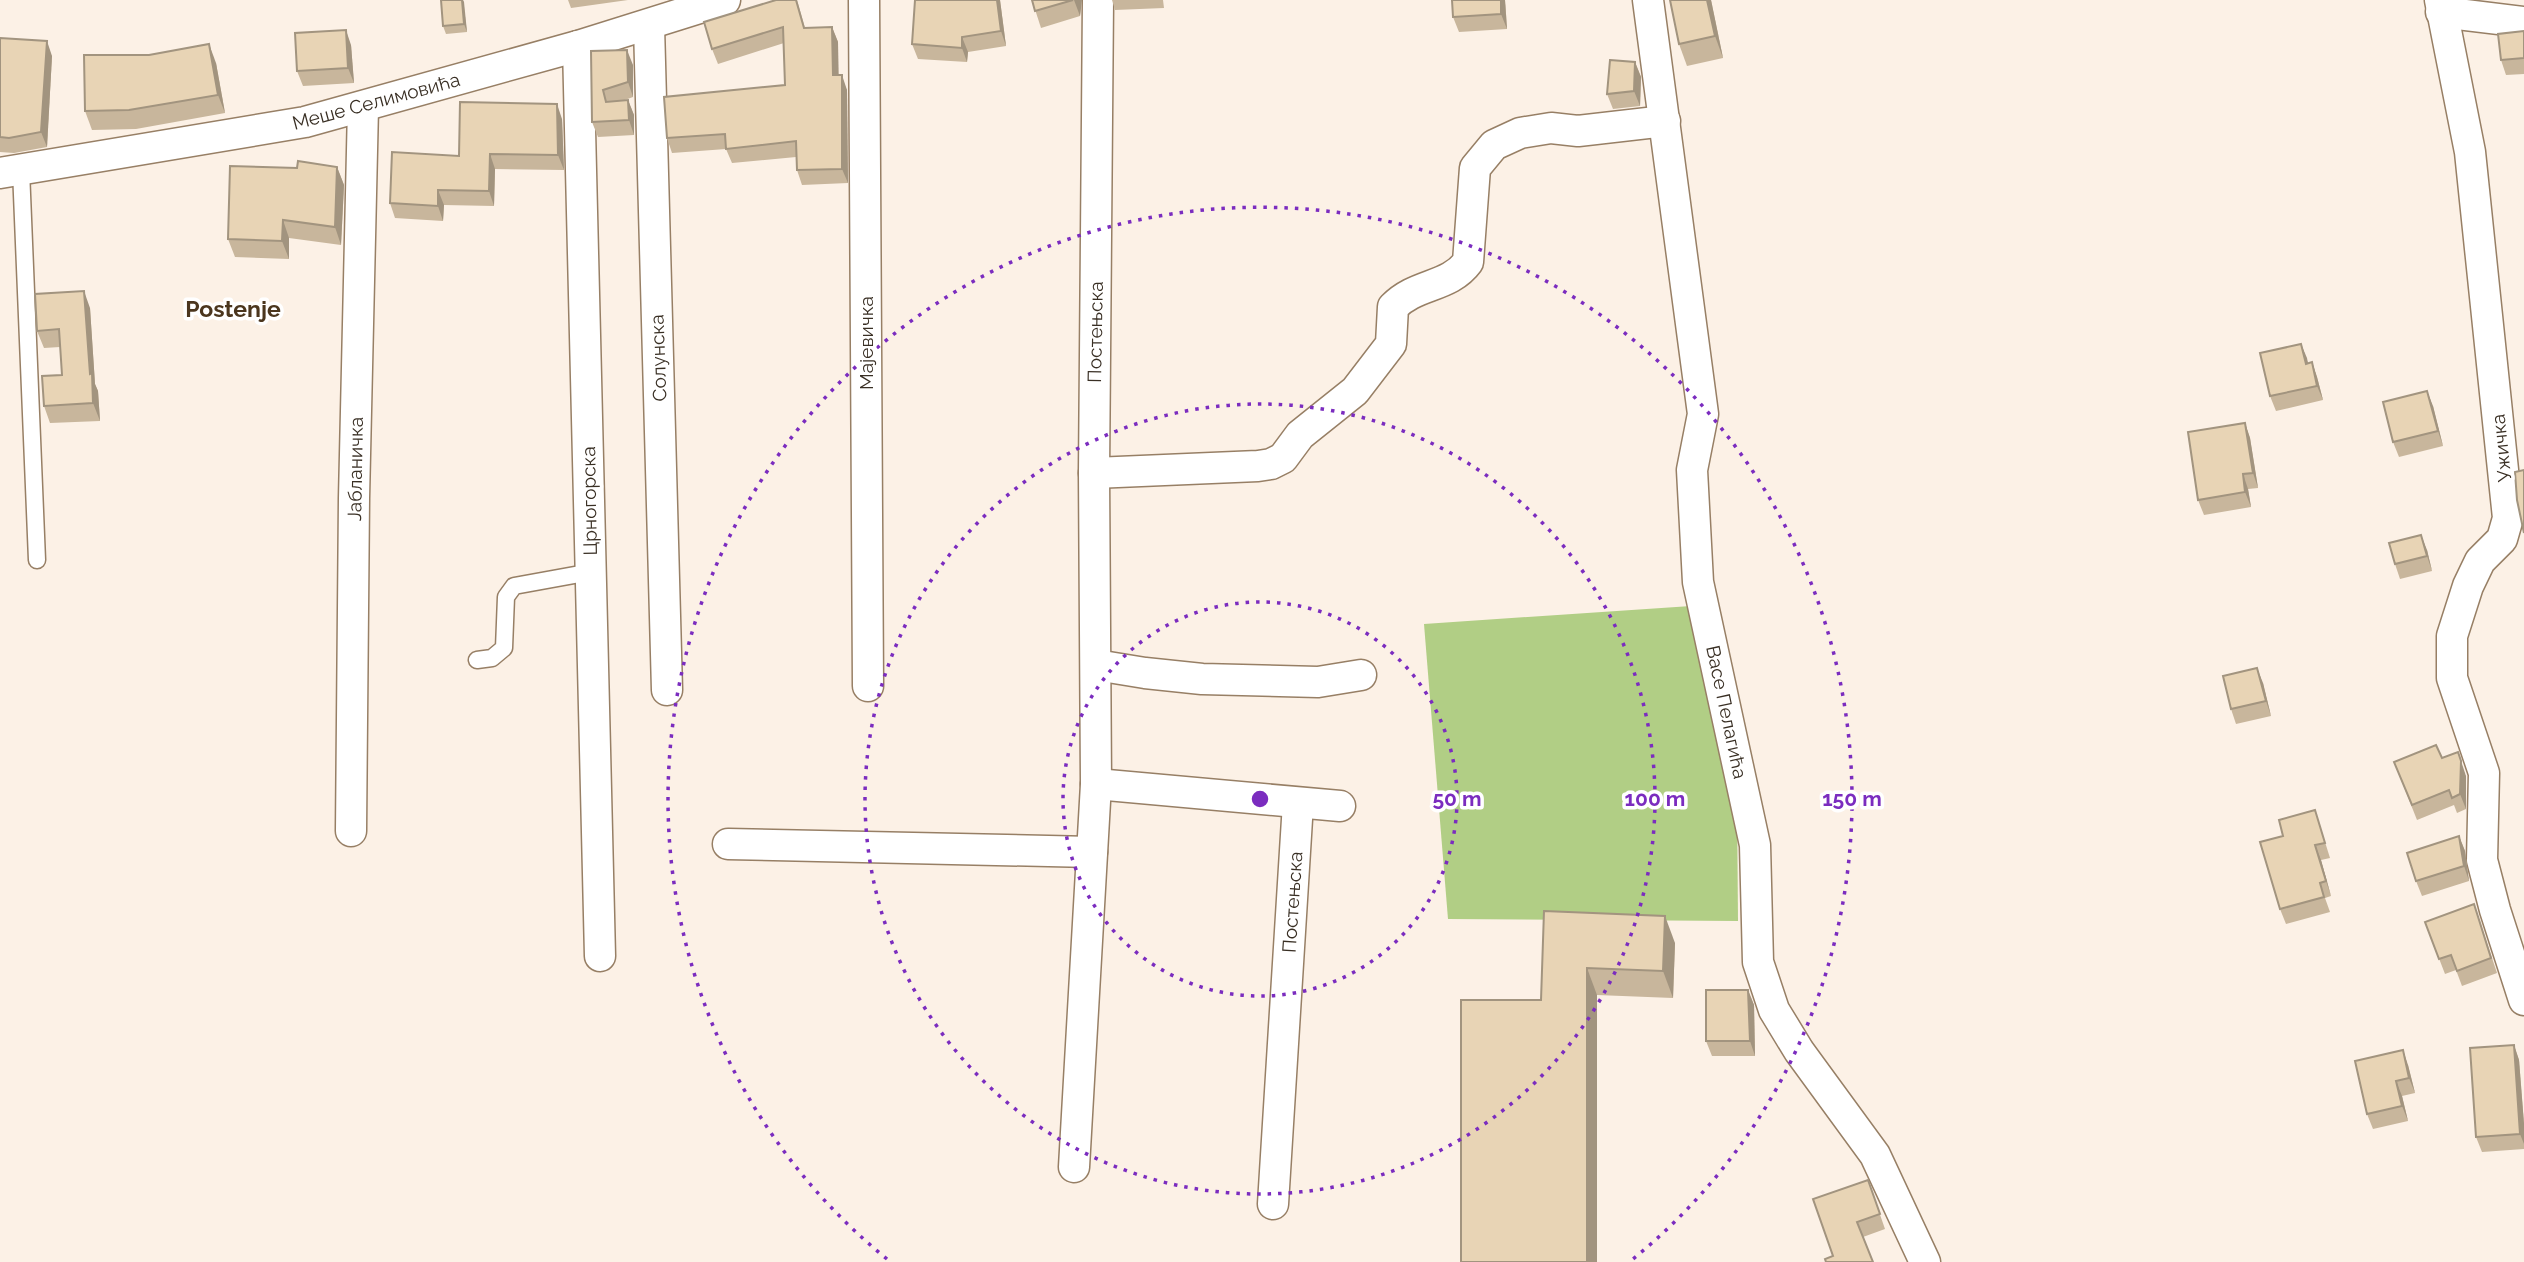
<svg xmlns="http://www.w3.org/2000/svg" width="2524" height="1262" viewBox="0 0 2524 1262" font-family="Raleway,sans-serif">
<rect width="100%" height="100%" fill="#fcf1e6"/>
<!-- green -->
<path fill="#b1ce85" d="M1691 606 1737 800 1738 921 1448 919 1424 624Z"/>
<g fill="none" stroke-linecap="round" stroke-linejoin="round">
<!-- lane casing -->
<g stroke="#977f65" stroke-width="19">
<g id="lane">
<path d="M21 170 37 560"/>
<path d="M477 660 492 658 504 648 506 597 514 586 591 572"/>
</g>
</g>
<!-- street casing -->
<g stroke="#977f65" stroke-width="33">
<g id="street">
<path d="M864 0 868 686"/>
<path d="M1648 0 1703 414 1692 470 1698 582 1755 845 1758 962 1774 1010 1799 1051 1875 1155 1925 1262"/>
<path d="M2440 0 2470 152 2508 518 2502 539 2480 561 2468 586 2452 636V678L2484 773 2482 860 2495 910 2524 1000"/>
<path d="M2441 12 2524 22"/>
<path d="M649 26 667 690"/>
<path d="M578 46 600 956"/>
<path d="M0 173 305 122 578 46 725 0"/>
<path d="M1094 473 1258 466 1271 464 1283 458 1300 435 1355 391 1391 344 1393 307C1416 283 1449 288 1468 262L1475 168 1494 145 1520 133 1551 128 1578 131 1665 121"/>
<path d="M1096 665 1145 673 1202 679 1318 682 1361 675"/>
<path d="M1096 784 1340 806"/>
<path d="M351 831 354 498 363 107"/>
<path d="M728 844 1092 852"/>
<path d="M1074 1167 1096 784 1094 473 1098 0"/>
<path d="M1273 1204 1298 803"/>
</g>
</g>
<!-- lane -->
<use href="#lane" stroke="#fff" stroke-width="16"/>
<!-- street -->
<use href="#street" stroke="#fff" stroke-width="30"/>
</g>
<!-- wall -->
<g fill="#c8b69c">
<path d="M441 0H463L467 32 446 34 443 26Z"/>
<path d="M568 0H628L571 8Z"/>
<path d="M776 0H797L805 28 832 27 838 42V75L847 90 848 183 802 185 797 170 796 157 732 163 726 149 672 153 667 138 785 85 784 43 718 64 712 49Z"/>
<path d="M1000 0 1006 46 968 52 967 62 918 59 912 44Z"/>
<path d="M1032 0H1082L1080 16 1041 28Z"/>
<path d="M1112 0H1163L1164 8 1115 10Z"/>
<path d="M1505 0 1507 29 1459 32 1453 17Z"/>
<path d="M1711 0 1723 58 1687 66 1679 44Z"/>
<path d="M2524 31V74L2506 75 2501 60Z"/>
<path d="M0 38 52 56 47 147 14 153 0 152Z"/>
<path d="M351 45 354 83 303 86 297 71Z"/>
<path d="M591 51 633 65V97L622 101 628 100 634 115V135L598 137 592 122Z"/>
<path d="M1635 62 1641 77 1640 106 1613 109 1607 94Z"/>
<path d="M216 63 225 113 136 129 92 130 85 111Z"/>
<path d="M562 119 564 170 495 169 494 206 444 205 443 221 395 218 390 203 459 156Z"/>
<path d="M337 167 344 185 341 245 289 238V259L235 257 228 239 297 168Z"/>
<path d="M90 308 95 384 98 391 100 421 50 423 44 406 62 375 60 347 44 348 37 331Z"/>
<path d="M2301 344 2308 363 2312 362 2317 377 2323 400 2276 411 2270 396Z"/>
<path d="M2433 406 2443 446 2399 457 2393 442Z"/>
<path d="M2245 423 2250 438 2258 488 2248 489 2251 507 2204 515 2198 500Z"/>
<path d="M2427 550 2432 571 2400 579 2395 564Z"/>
<path d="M2263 683 2271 716 2236 724 2231 709Z"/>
<path d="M2442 758 2466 776V809L2457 813 2454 805 2417 820 2394 762Z"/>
<path d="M2315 810 2330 858 2321 860 2331 896 2325 898 2330 912 2286 924 2280 909Z"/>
<path d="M2459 836 2465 851 2469 881 2422 896 2416 881Z"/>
<path d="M2474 904 2497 973 2462 986 2456 970 2445 974 2425 922Z"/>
<path d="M1544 911 1675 943 1673 998 1597 995V1262H1461L1541 1000Z"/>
<path d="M1748 990 1754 1005 1755 1056H1712L1706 1041Z"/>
<path d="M2514 1045 2519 1060 2524 1124V1149L2482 1152 2476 1137Z"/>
<path d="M2408 1065 2415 1093 2402 1096 2408 1121 2373 1129 2367 1114Z"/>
<path d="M1868 1180 1885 1229 1863 1237 1833 1256Z"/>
</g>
<!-- shaded-wall -->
<g fill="#a2947f">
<path d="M462 0H463L464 2 467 32 464 24Z"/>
<path d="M997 0H1000L1006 46 1001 31Z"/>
<path d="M1074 0H1082L1080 16Z"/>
<path d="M1501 0H1505L1507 29 1501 14Z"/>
<path d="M1707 0H1711L1723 58 1715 36Z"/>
<path d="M832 27 838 42 839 90 833 75Z"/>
<path d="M346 30 351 45 354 83 348 68Z"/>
<path d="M962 37 968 52 967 62 962 48Z"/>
<path d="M47 41 52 56 47 147 41 132Z"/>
<path d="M209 44 216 63 225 113 218 95Z"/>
<path d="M627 50 633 65V97L628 82Z"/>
<path d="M1635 62 1641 77 1640 106 1634 91Z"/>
<path d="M842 75 847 90 848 183 842 169Z"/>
<path d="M628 100 634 115V135L629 120Z"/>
<path d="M557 104 562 119 564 170 558 155Z"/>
<path d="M490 154 495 169 494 206 489 191Z"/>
<path d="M337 167 344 185 341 245 335 227Z"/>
<path d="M438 190 444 205 443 221 438 206Z"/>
<path d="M283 220 289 238V259L282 241Z"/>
<path d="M84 291 90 308 95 384 98 391 100 421 93 403 90 374Z"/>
<path d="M2301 344 2307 358 2311 379 2306 364Z"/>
<path d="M2312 362 2317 377 2323 400 2317 386Z"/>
<path d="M2427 391 2433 406 2443 446 2438 431Z"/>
<path d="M2245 423 2250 438 2258 488 2253 473Z"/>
<path d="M2243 474 2248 489 2251 507 2245 492Z"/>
<path d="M2421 535 2427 550 2432 571 2427 556Z"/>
<path d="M2257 668 2263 683 2271 716 2266 701Z"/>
<path d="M2461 761 2466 776V809L2460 794Z"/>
<path d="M2459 836 2465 851 2469 881 2464 866Z"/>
<path d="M2315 845 2321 860 2331 896 2326 881Z"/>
<path d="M1665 916 1675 943 1673 998 1663 971Z"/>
<path d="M1587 968 1597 995V1262H1587Z"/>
<path d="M1748 990 1754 1005 1755 1056 1750 1041Z"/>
<path d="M2514 1045 2519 1060 2524 1124V1144L2520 1134Z"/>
<path d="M2403 1050 2408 1065 2415 1093 2409 1078Z"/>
<path d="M2396 1081 2402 1096 2408 1121 2402 1106Z"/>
</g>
<!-- building -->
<g fill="#e8d4b5" stroke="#a2947f" stroke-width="2">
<path d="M441 0H462L464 24 443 26Z"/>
<path d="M776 0H796L804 28 832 27 833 75H842V169L797 170 796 141 726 149 725 134 667 138 664 97 785 85 783 27 712 49 704 22Z"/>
<path d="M915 0H997L1001 31 962 37V48L912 44Z"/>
<path d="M1032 0H1073L1035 11Z"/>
<path d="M1452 0H1501V14L1453 17Z"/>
<path d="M1670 0H1707L1715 36 1679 44Z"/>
<path d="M346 30 348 68 297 71 295 33Z"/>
<path d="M2524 31V58L2501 60 2498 34Z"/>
<path d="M0 38 47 41 41 132 9 138 0 137Z"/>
<path d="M209 44 218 95 129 110 85 111 84 55H149Z"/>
<path d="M627 50 628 82 603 90 606 102 628 100 629 120 592 122 591 51Z"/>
<path d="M1610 60 1635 62 1634 91 1607 94Z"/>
<path d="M460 102 557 104 558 155 490 154 489 191 438 190V206L390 203 392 152 459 156Z"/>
<path d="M298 161 337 167 335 227 283 220 282 241 228 239 230 166 297 168Z"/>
<path d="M84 291 90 374 92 373 93 403 44 406 42 376 62 375 59 329 37 331 35 294Z"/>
<path d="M2301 344 2306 364 2312 362 2317 386 2270 396 2260 353Z"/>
<path d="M2427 391 2438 431 2393 442 2383 402Z"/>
<path d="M2245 423 2253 473 2243 474 2245 492 2198 500 2188 432Z"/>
<path d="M2524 470V533L2517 500 2515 472Z"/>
<path d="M2421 535 2427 556 2395 564 2389 543Z"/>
<path d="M2257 668 2266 701 2231 709 2223 676Z"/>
<path d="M2436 745 2442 758 2458 752 2461 761 2460 794 2452 798 2449 790 2412 805 2394 762Z"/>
<path d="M2315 810 2325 843 2315 845 2326 881 2320 883 2324 897 2280 909 2260 842 2283 836 2279 820Z"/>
<path d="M2459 836 2464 866 2416 881 2407 853Z"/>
<path d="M2474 904 2491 958 2457 971 2451 955 2439 959 2425 922Z"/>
<path d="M1544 911 1665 916 1663 971 1587 968V1262H1461V1000H1541Z"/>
<path d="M1706 990H1748L1750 1041H1706Z"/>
<path d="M2514 1045 2520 1134 2476 1137 2470 1048Z"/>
<path d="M2403 1050 2409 1078 2396 1081 2402 1106 2367 1114 2355 1061Z"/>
<path d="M1868 1180 1880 1214 1857 1222 1873 1262H1826L1825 1259 1833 1256 1813 1199Z"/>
</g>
<!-- distance rings -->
<g fill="none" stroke="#7b2cbf" stroke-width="3.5" stroke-dasharray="3.5 7">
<circle cx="1260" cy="799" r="197"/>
<circle cx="1260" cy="799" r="395"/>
<path d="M887 1259A592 592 0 1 1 1633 1259"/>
</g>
<g text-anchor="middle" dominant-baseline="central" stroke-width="7" stroke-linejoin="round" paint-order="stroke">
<!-- street labels -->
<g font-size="19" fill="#392f24" stroke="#fff">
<text transform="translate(376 101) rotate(-15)">Меше Селимовића</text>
<text transform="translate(1095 332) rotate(-89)">Постењска</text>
<text transform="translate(866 343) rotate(-90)">Мајевичка</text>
<text transform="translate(658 358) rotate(-92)">Солунска</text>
<text transform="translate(2501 448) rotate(-96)">Ужичка</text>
<text transform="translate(355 469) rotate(-89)">Јабланичка</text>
<text transform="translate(589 501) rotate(-91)">Црногорска</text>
<text transform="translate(1727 712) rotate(78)">Васе Пелагића</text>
<text transform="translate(1292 902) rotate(-86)">Постењска</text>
</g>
<!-- quarter labels -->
<g font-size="23" font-weight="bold" fill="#4b361e" stroke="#fff">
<text x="233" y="308">Postenje</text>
</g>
</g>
<circle cx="1260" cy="799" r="10" fill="#7b2cbf" stroke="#fff" stroke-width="3.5"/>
<g font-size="21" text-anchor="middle" font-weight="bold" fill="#7b2cbf" stroke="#fff" stroke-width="7" stroke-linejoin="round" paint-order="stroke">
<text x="1457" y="806">50 m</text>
<text x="1655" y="806">100 m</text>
<text x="1852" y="806">150 m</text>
</g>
</svg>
